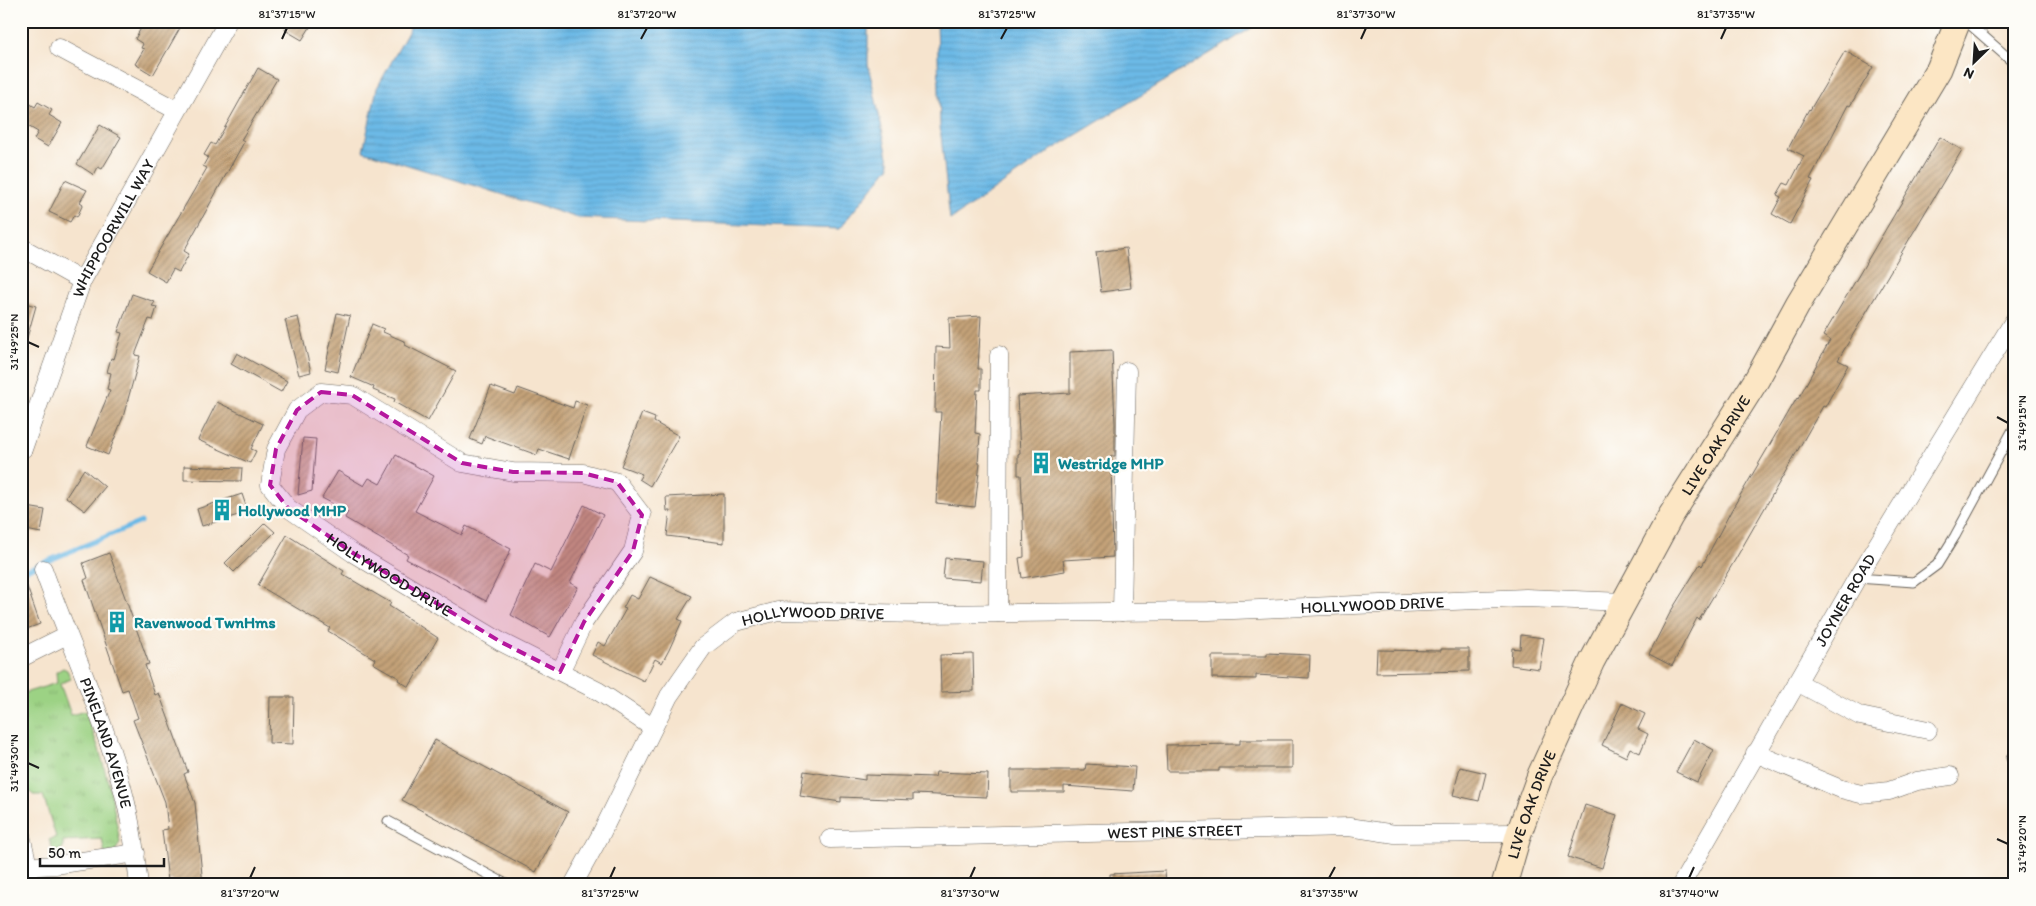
<svg xmlns="http://www.w3.org/2000/svg" width="2036" height="906" viewBox="0 0 2036 906" font-family="Itim,sans-serif">
<defs>
<pattern id="grass-tufts" width="24" height="20" patternUnits="userSpaceOnUse" patternTransform="scale(1.25)"><rect width="24" height="20" fill="#9cd284"/><path d="M3 7l-1-3M5 7V3M7 7l1-3M15 17l-1-3M17 17v-4M19 17l1-3" fill="none" stroke="#86b471"/></pattern>
<pattern id="water-rules" width="6" height="5" patternUnits="userSpaceOnUse" patternTransform="scale(1.25)"><rect width="6" height="5" fill="#6cb9e6"/><path d="M0 2.5h6" fill="none" stroke="#5d9ec5"/></pattern>
<pattern id="building-hatch" width="6" height="6" patternUnits="userSpaceOnUse" patternTransform="scale(1.25)"><rect width="6" height="6" fill="#c4a278"/><path d="M-1 1l2-2M0 6l6-6M5 7l2-2" fill="none" stroke="#9e8362"/></pattern>
</defs>
<rect width="100%" height="100%" fill="#fdfcf7"/>
<filter id="ink" filterUnits="userSpaceOnUse"><feTurbulence type="fractalNoise" baseFrequency=".02" numOctaves="2"/><feDisplacementMap in="SourceGraphic" scale="10" xChannelSelector="R" yChannelSelector="G"/><feConvolveMatrix kernelMatrix="1 2 1 2 8 2 1 2 1" color-interpolation-filters="sRGB"/></filter>
<filter id="wash" filterUnits="userSpaceOnUse"><feTurbulence type="fractalNoise" baseFrequency=".0096" numOctaves="4" result="noise"/><feDisplacementMap in="SourceGraphic" scale="20" xChannelSelector="R" yChannelSelector="G"/><feGaussianBlur stdDeviation="1.12" result="paint"/><feColorMatrix in="noise" values="0 0 0 0 0 0 0 0 0 0 0 0 0 0 0 0 0 1.4 0 .05"/><feComposite in="paint" operator="in"/></filter>
<g filter="url(#wash)">
<rect width="100%" height="100%" fill="#f6e4ce"/>
<!-- grass -->
<path fill="url(#grass-tufts)" stroke="#5c7750" d="M63 668 67 670 71 679 60 684 70 712 71 715 85 711 99 749 111 793 120 842 115 852 105 854 102 839 63 841V848L58 851 53 850 49 840 56 837 43 795H33C15 779 21 718 21 694L57 683 56 672Z"/>
<!-- water -->
<g fill="url(#water-rules)" stroke="#446a81">
<path d="M414 21H868V64L890 166 839 229 578 218 363 151 377 88Z"/>
<path d="M937 21H1263L1050 151 950 220 940 126Z"/>
</g>
<g fill="none" stroke-linecap="round" stroke-linejoin="round">
<!-- stream -->
<path stroke="#6cb9e6" stroke-width="5" d="M21 572 141 522"/>
</g>
<g id="blocks">
<!-- building -->
<g fill="url(#building-hatch)">
<path d="M145 21H184L153 75 135 64 144 49 141 48 143 44 135 39Z"/>
<path d="M290 21H314L302 40 285 30Z"/>
<path d="M1845 51 1873 67 1850 106 1848 105 1810 179 1813 180 1790 224 1772 214 1781 197 1777 195 1784 183 1789 185 1804 156 1788 148 1809 109 1810 110Z"/>
<path d="M258 68 277 79 241 140 244 142 184 251 189 254 179 272 173 269 166 282 147 271 207 168 203 166 208 157 204 155 211 143 215 145Z"/>
<path d="M21 98 35 107 38 102 52 110 49 115 62 123 48 147 34 139 38 132 21 122Z"/>
<path d="M100 125 121 137 102 169 98 167 94 175 77 164Z"/>
<path d="M1940 137 1962 150 1838 360 1848 365 1825 407 1823 406 1735 560 1699 620 1697 618 1672 666 1649 654 1671 611 1700 564 1702 566 1731 511 1797 398 1798 399 1830 340 1823 336Z"/>
<path d="M65 180 87 190 80 202 83 204 77 217 74 215 70 222 49 212Z"/>
<path d="M1126 248 1131 288 1101 292 1096 252Z"/>
<path d="M132 294 155 302 152 306 157 307 153 320 149 319 135 355 140 356 123 417 108 455 87 446 110 390 107 389 111 373 107 372 111 358 114 359 122 333 118 332Z"/>
<path d="M21 302 36 306 25 345 21 344Z"/>
<path d="M337 313 350 316 338 372 325 369Z"/>
<path d="M981 316 978 369H981V390H977L975 433 980 434 978 463H980L975 507 936 503 941 412H935L936 347 950 348 949 318Z"/>
<path d="M298 317 311 372 299 375 285 320Z"/>
<path d="M372 324 384 329 383 332 406 342 405 345 456 371 428 421 394 402 395 399 373 390 374 387 351 377Z"/>
<path d="M1112 350 1115 423V456H1111L1113 557 1063 560 1065 571 1022 578 1019 558 1024 557 1023 519 1021 475H1018V454L1020 453 1017 396 1070 393V352Z"/>
<path d="M237 353 287 381 281 392 231 364Z"/>
<path d="M491 386 515 395 518 388 573 408 575 401 587 405 569 459 539 449 537 455 485 436 482 444 470 439Z"/>
<path d="M217 402 263 424 251 449 256 451 250 463 198 440Z"/>
<path d="M642 413 655 418 654 422 679 436 650 486 639 479 642 474 621 466Z"/>
<path d="M303 438 316 439 312 491 298 495Z"/>
<path d="M396 455 434 476 415 511 462 535 466 526 511 549 486 601 406 559 408 555 345 518 348 512 322 498 338 471 364 486 369 478 380 484Z"/>
<path d="M184 466 242 468 241 481 184 480Z"/>
<path d="M84 469 105 487 85 511 66 497Z"/>
<path d="M242 494 248 512 202 526 197 509Z"/>
<path d="M724 494V543L667 536 670 511H667L666 497Z"/>
<path d="M584 505 603 515 570 583 578 587 550 637 511 615 535 564 551 572Z"/>
<path d="M21 506 45 510 41 533 21 529Z"/>
<path d="M265 523 275 532 234 572 225 563Z"/>
<path d="M287 535 344 571 342 574 391 603 389 606 438 638 409 687 398 680 399 678 373 663 375 659 328 631 330 628 258 585Z"/>
<path d="M109 553 149 664 145 665 155 695 159 693 188 772 184 774 195 803 203 885H172V880L168 881 162 830 168 829 165 802 133 720 138 718 128 689 122 691 84 580 88 578 83 563Z"/>
<path d="M945 558 983 561 981 581 943 578Z"/>
<path d="M23 575 40 624 21 631V576Z"/>
<path d="M650 577 692 596 678 619 682 621 669 650 662 663 655 659 644 681 592 655 598 642 605 646 626 609 623 608 630 595 638 599Z"/>
<path d="M1521 635 1544 638 1539 669 1511 665 1512 648 1520 649Z"/>
<path d="M1441 649H1469V671L1376 673 1377 650 1441 651Z"/>
<path d="M1267 653 1310 655 1309 678 1256 675V679L1212 678V656H1267Z"/>
<path d="M973 654 974 691 941 692 940 655Z"/>
<path d="M270 697H294L293 744 269 743Z"/>
<path d="M1622 703 1645 714 1638 729 1648 734 1640 753 1630 748 1626 757 1602 745Z"/>
<path d="M1694 739 1714 750 1697 782 1676 772Z"/>
<path d="M435 740 568 812 536 872 402 800Z"/>
<path d="M1240 740H1292V768H1219V771H1167L1166 745 1240 744Z"/>
<path d="M1086 764 1135 767 1133 791 1064 786V792H1011V770H1085Z"/>
<path d="M1460 767 1486 773 1479 801 1453 795Z"/>
<path d="M804 771 865 780V775L935 777 936 772 988 774 987 797 913 794V800L841 797V802L800 796Z"/>
<path d="M1585 805 1617 815 1602 868 1568 857Z"/>
<path d="M1165 871 1166 885H1110V874Z"/>
</g>
</g>
</g>
<g filter="url(#ink)">
<use href="#blocks" fill-opacity="0" stroke="#68625a" stroke-width="1"/>
<g fill="none" stroke-linecap="round" stroke-linejoin="round">
<!-- lane casing -->
<g stroke="#68625a" stroke-width="11">
<g id="lane">
<path d="M1966 21 2015 64"/>
<path d="M1857 578 1914 582 1937 565 1955 536 2015 426"/>
<path d="M2015 753 2011 758 2015 761"/>
<path d="M388 821 508 885"/>
</g>
</g>
<!-- street casing -->
<g stroke="#68625a" stroke-width="19">
<g id="street">
<path d="M59 48 176 110"/>
<path d="M21 247 82 281"/>
<path id="s1" d="M23 449 82 281 228 21"/>
<path id="s2" d="M43 569C69 641 102 713 122 787 131 819 135 852 139 885"/>
<path d="M1122 612 1127 371"/>
<path d="M998 613 999 355"/>
<path d="M21 658 67 635"/>
<path id="s3" d="M560 672 584 622 633 551 642 515 617 482 583 473 513 472 462 463 352 395 321 392 297 410 276 449 270 485 288 508 353 553 501 642 598 691 652 727"/>
<path d="M1797 682 1860 716 1928 730"/>
<path d="M1755 753 1841 789 1861 794 1889 791 1917 781 1950 776"/>
<path d="M21 835 28 866"/>
<path id="s4" d="M830 839 1349 827 1395 834 1519 833"/>
<path d="M21 867 55 865 136 853"/>
<path id="s5" d="M573 885 600 836 669 696 703 647 736 622 778 611 921 614 1209 611 1526 598 1624 602"/>
<path id="s6" d="M1681 885 1857 578 2015 319"/>
</g>
</g>
<!-- secondary casing -->
<g stroke="#68625a" stroke-width="27">
<g id="secondary">
<path id="s7" d="M1504 885 1519 833 1540 775 1592 661 1670 517 1757 379 1798 304 1939 69 1958 21"/>
</g>
</g>
<!-- lane -->
<use href="#lane" stroke="#fff" stroke-width="9"/>
<!-- street -->
<use href="#street" stroke="#fff" stroke-width="18"/>
<!-- secondary -->
<use href="#secondary" stroke="#fce6c4" stroke-width="25"/>
</g>
</g>
<!-- marked area -->
<path fill="#b5179e" fill-opacity="0.2" stroke="#b5179e" stroke-width="4" stroke-dasharray="10 6" stroke-linejoin="round" d="M321 392 352 395 462 463 513 472 583 473 617 482 642 515 633 551 584 622 560 672 501 642 353 553 288 508 270 485 276 449 297 410Z"/>
<!-- ticks -->
<path fill="none" stroke="#1c1c1c" stroke-width="2" d="M282 39 287 28M641 39 647 28M1001 39 1007 28M1361 39 1366 28M1721 39 1726 28M28 342 39 347M1997 417 2008 423M28 763 39 768M1997 839 2008 844M250 878 255 867M610 878 615 867M970 878 975 867M1329 878 1335 867M1689 878 1694 867"/>
<!-- icons -->
<defs>
<g id="building-bare" transform="scale(1.725)"><path d="M-4-6H4V6H1V3H-1V6H-4ZM-2.5-4.3h1.7v1.8h-1.7ZM.8-4.3h1.7v1.8H.8ZM-2.5-1h1.7V.8h-1.7ZM.8-1h1.7V.8H.8Z" fill="#0f9aa8" stroke="#fdfcf7" stroke-width="2.5" paint-order="stroke"/></g>
</defs>
<g fill-rule="evenodd">
<use href="#building-bare" x="1041" y="463"/>
<use href="#building-bare" x="222" y="510"/>
<use href="#building-bare" x="117" y="622"/>
</g>
<g text-anchor="middle" dominant-baseline="central" stroke-width="4.5" stroke-linejoin="round" paint-order="stroke">
<!-- street labels -->
<g font-size="16" fill="#1c1c1c" stroke="#fdfcf7">
<text stroke="none"><textPath href="#s1" startOffset="239">WHIPPOORWILL WAY</textPath></text>
<text stroke="none"><textPath href="#s7" startOffset="490">LIVE OAK DRIVE</textPath></text>
<text stroke="none"><textPath href="#s3" startOffset="799">HOLLYWOOD DRIVE</textPath></text>
<text stroke="none"><textPath href="#s6" startOffset="329">JOYNER ROAD</textPath></text>
<text stroke="none"><textPath href="#s5" startOffset="951">HOLLYWOOD DRIVE</textPath></text>
<text stroke="none"><textPath href="#s5" startOffset="391">HOLLYWOOD DRIVE</textPath></text>
<text stroke="none"><textPath href="#s2" startOffset="185">PINELAND AVENUE</textPath></text>
<text stroke="none"><textPath href="#s7" startOffset="85">LIVE OAK DRIVE</textPath></text>
<text stroke="none"><textPath href="#s4" startOffset="345">WEST PINE STREET</textPath></text>
</g>
<!-- culture labels -->
<g font-size="16" font-weight="bold" fill="#0d838f" stroke="#fdfcf7" text-anchor="start">
<text x="1058" y="463">Westridge MHP</text>
<text x="238" y="510">Hollywood MHP</text>
<text x="134" y="622">Ravenwood TwnHms</text>
</g>
</g>
<!-- margin -->
<rect width="2036" height="906" fill="none" stroke="#fdfcf7" stroke-width="55"/>
<!-- north arrow -->
<g transform="translate(1974 62) rotate(205)" stroke="#fdfcf7" stroke-width="4" paint-order="stroke">
<path d="M0-4L9 19L0 12L-9 19Z" fill="#1c1c1c"/>
<text y="-8" font-size="14" font-weight="bold" text-anchor="middle" fill="#1c1c1c">N</text>
</g>
<!-- scale -->
<path d="M40 858v8h124v-8" fill="none" stroke="#1c1c1c" stroke-width="2.5"/>
<text x="48" y="858" font-size="15" fill="#1c1c1c" stroke="#fdfcf7" stroke-width="4" paint-order="stroke">50 m</text>
<rect x="28" y="28" width="1980" height="850" fill="none" stroke="#1c1c1c" stroke-width="2"/>
<g font-size="12" text-anchor="middle" fill="#1c1c1c">
<text x="287" y="18">81°37'15"W</text>
<text x="647" y="18">81°37'20"W</text>
<text x="1007" y="18">81°37'25"W</text>
<text x="1366" y="18">81°37'30"W</text>
<text x="1726" y="18">81°37'35"W</text>
<text transform="translate(14 342) rotate(-90)" y="4">31°49'25"N</text>
<text transform="translate(2022 423) rotate(-90)" y="4">31°49'15"N</text>
<text transform="translate(14 763) rotate(-90)" y="4">31°49'30"N</text>
<text transform="translate(2022 844) rotate(-90)" y="4">31°49'20"N</text>
<text x="250" y="897">81°37'20"W</text>
<text x="610" y="897">81°37'25"W</text>
<text x="970" y="897">81°37'30"W</text>
<text x="1329" y="897">81°37'35"W</text>
<text x="1689" y="897">81°37'40"W</text>
</g>
</svg>
